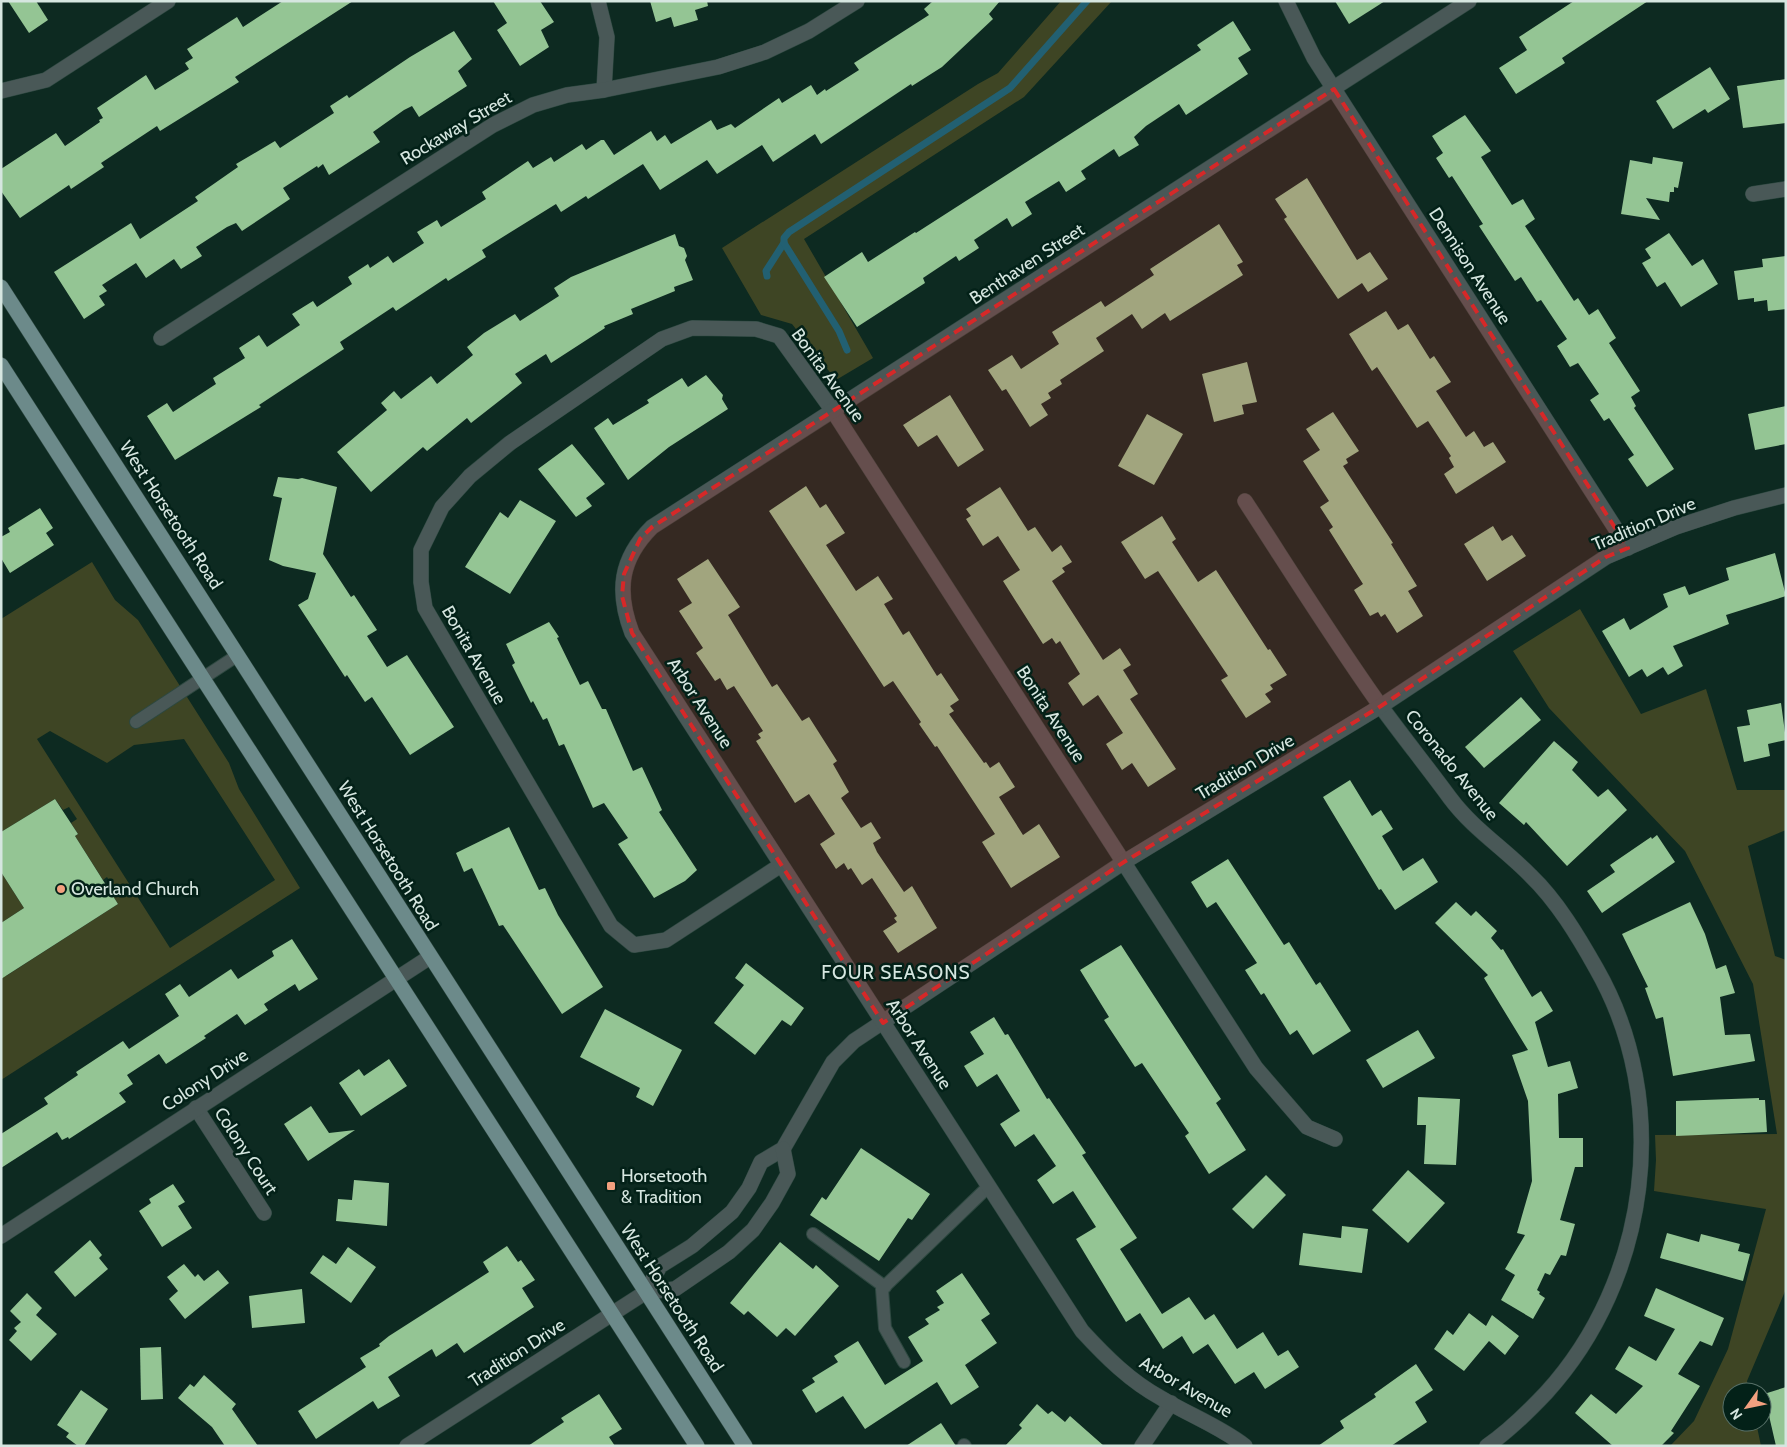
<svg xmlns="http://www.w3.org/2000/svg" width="1787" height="1447" viewBox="0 0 1787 1447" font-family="Cabin,sans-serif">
<rect width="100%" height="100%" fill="#0d2a21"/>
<!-- green -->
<g fill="#3e4524" fill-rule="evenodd">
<path d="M1061 1H1112L1024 97 804 239 873 358 836 380 792 324 761 315 722 248 978 84 998 73Z"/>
<path d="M92 562 115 600 138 620 229 763 239 789 300 888 1 1080V969L6 976 118 904 109 890 113 887 107 877 103 880 75 836 78 834 71 823 77 819 69 807 63 810 55 799 1 832V619ZM50 731 107 763 134 745 184 739 275 880 170 948 37 739Z"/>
<path d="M1580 609 1641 714 1706 689 1737 790H1786V830L1748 846 1775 956 1786 960V1289L1747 1381 1749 1392H1732V1422H1756L1761 1446H1670L1694 1421 1728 1349 1766 1209 1654 1191 1656 1160 1655 1135 1777 1134 1753 984 1685 851 1549 708 1513 651Z"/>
<path d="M1 872 24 908 1 923Z"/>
</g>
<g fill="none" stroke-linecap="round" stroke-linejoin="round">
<!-- stream -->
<g stroke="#226072" stroke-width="7">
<path d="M767 276 766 271 784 243"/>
<path d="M847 350 839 331 784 243V238L789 232 1010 88 1087 1"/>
</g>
</g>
<!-- building -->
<g fill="#94c594">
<path d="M8 1H36L48 20 29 33Z"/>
<path d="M283 1H353L235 77 239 82 160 131 157 126 101 163 104 167 71 189 69 185 20 218 1 191V169L56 133 65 146 100 122 99 120 103 118 97 108 146 75 155 90 189 69 185 63 193 58 187 49 237 17 243 27Z"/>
<path d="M493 1H540L554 22 541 30 549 47 520 66 497 30 507 23Z"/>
<path d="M650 1H707L708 6 695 10 698 20 674 27 671 17 656 22Z"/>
<path d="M933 1H1000L989 14 993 19 942 67 912 86 911 84 821 144 815 134 773 162 762 145 717 174 707 160 660 190 643 164 588 199 586 196 561 212 556 204 482 250 486 257 448 281 446 278 396 311 393 307 340 342 344 349 259 405 261 407 175 460 147 416 167 403 173 412 216 384 213 378 245 358 239 348 259 335 267 347 300 325 292 314 313 301 317 307 352 284 348 277 368 264 370 268 388 256 393 263 424 243 417 232 437 220 441 227 486 199 482 192 528 161 533 168 551 157 554 162 582 144 586 150 601 140H604L614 155 651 131 657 141 665 135 671 144 711 120 717 130 731 124 735 128 779 98 782 103 811 85 817 95 825 89 826 91 859 70 854 63 929 15 924 9Z"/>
<path d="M1335 1H1385L1349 24Z"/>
<path d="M1574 1H1648L1562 58 1565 63 1516 94 1499 68 1527 50 1519 37Z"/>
<path d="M1233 21 1251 50 1238 58 1248 74 1186 115 1179 104 1146 126 1134 137 1139 145 1119 157 1114 149 1081 171 1086 179 1066 192 1059 181 1025 202 1032 214 1012 227 1007 218 974 240 979 248 959 261 956 256 923 278 925 283 857 327 824 277 862 252 868 262 915 232 916 233 1201 50 1197 45Z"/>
<path d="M454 31 472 59 458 71 467 86 419 117 412 106 404 110 373 132 380 142 329 175 323 164 318 168 317 166 283 188 290 199 242 231 236 223 227 227 196 247 202 256 181 269 174 259 146 278 136 263 102 285 107 291 99 296 105 305 84 319 54 272 131 223 140 239 198 201 195 197 238 167 236 164 275 141 280 148 334 113 330 106 347 95 349 98 410 57Z"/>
<path d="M1710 67 1730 99 1708 113 1705 109 1673 129 1656 101Z"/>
<path d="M1786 79V123L1743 128 1737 86Z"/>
<path d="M1465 115 1491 151 1481 157 1512 205 1523 199 1535 219 1525 226 1574 301 1578 298 1589 315 1598 309 1616 338 1609 343 1640 391 1631 397 1636 406 1634 408 1674 469 1647 487 1628 459 1634 455 1609 418 1604 421 1590 400 1599 394 1578 363 1570 367 1557 346 1567 339 1541 300 1537 302 1521 277 1515 281 1479 226 1483 224 1452 176 1449 178 1436 158 1443 153 1432 136Z"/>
<path d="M1653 157 1683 162 1678 188 1674 187V192H1670L1669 202 1646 198 1660 220 1621 214 1630 160 1652 164Z"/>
<path d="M1307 178 1357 260 1370 252 1388 279 1368 292 1362 283 1338 299 1284 219 1287 217 1275 199Z"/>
<path d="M1219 224 1243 262 1237 265 1243 275 1170 321 1165 313 1142 329 1132 314 1096 338 1104 351 1060 380 1062 384 1048 393 1051 398 1041 404 1048 415 1030 427 1006 389 1002 391 988 370 1012 355 1021 369 1059 344 1052 332 1101 301 1105 307 1154 275 1150 269Z"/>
<path d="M1669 233 1692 266 1703 259 1718 284 1681 307 1665 282 1657 287 1642 263 1651 258 1645 249Z"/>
<path d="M675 234 679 246 684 248 687 256 685 260 693 280 674 287 675 291 631 309 633 314 604 326 605 328 551 363 546 354 515 374 522 383 471 423 467 418 427 451 423 447 371 492 337 452 387 410 381 403 394 391 401 399 431 376 437 384 473 355 467 347 484 333 515 314 520 321 559 296 554 288 571 277Z"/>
<path d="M1786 256V309L1768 311 1767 300 1754 302V298L1738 300 1734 271 1763 267 1762 259Z"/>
<path d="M1386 311 1398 330 1408 324 1430 359 1434 356 1451 382 1436 391 1466 437 1474 431 1484 447 1493 442 1506 462 1456 494 1444 474 1454 467 1449 458 1451 456 1428 421 1417 428 1377 367 1372 371 1349 334Z"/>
<path d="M1247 362 1257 402 1242 405 1244 414 1214 422 1202 374Z"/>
<path d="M706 375 723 395 722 399 728 409 669 447 628 480 594 428 608 418 613 425 649 403 647 400 682 378 688 387Z"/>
<path d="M950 395 984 450 958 467 937 435 918 447 903 425Z"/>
<path d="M1786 406V444L1755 450 1748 414Z"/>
<path d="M1333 412 1359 451 1346 459 1348 463 1343 466 1393 543 1391 544 1417 586 1408 591 1423 616 1397 633 1385 614 1381 617 1378 612 1370 616 1354 590 1363 584 1329 530 1333 527 1320 507 1329 501 1303 461 1320 450 1306 429Z"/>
<path d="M1147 414 1183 434 1154 485 1118 466Z"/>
<path d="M572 444 605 484 586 498 592 506 576 517 538 469Z"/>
<path d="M278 477 298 479 302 478 337 487 323 554 351 597 354 595 377 630 367 636 387 667 407 655 454 727 410 755 372 697 365 702 347 675 345 677 298 605 308 599 316 573 283 566 269 560 282 498 273 496Z"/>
<path d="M806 486 820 508 826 504 845 533 826 545 856 591 878 576 893 599 884 604 903 635 909 631 937 676 941 673 959 700 950 706 954 711 949 714 984 763 986 762 990 768 999 762 1015 787 999 797 1023 835 1039 824 1060 857 1011 888 982 842 995 834 937 746 935 747 919 724 921 722 893 681 884 687 769 511Z"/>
<path d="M1000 487 1028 531 1035 527 1052 552 1061 545 1072 562 1062 568 1065 572 1052 581 1103 660 1120 648 1131 665 1123 670 1138 694 1130 699 1176 769 1148 787 1132 763 1122 770 1106 744 1123 733 1098 695 1083 706 1068 683 1080 674 1060 641 1056 644 1052 638 1043 644 1003 581 1020 570 998 536 983 546 966 519 971 516 966 509Z"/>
<path d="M520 500 556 521 510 594 465 567 500 512 508 518Z"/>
<path d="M40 508 53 528 46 533 54 545 10 573 1 558V537L10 532 8 528Z"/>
<path d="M1162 516 1176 539 1172 542 1198 582 1216 570 1268 650 1270 649 1287 675 1270 685 1273 689 1265 694 1271 702 1246 718 1221 680 1228 676 1158 571 1145 579 1121 542Z"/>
<path d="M1493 526 1502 541 1512 535 1526 556 1487 581 1464 544Z"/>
<path d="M1775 553 1786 596 1726 615 1729 624 1673 646 1683 666 1668 675 1663 667 1647 677 1642 669 1629 677 1602 631 1624 618 1630 630 1668 607 1663 594 1685 586 1689 595 1729 580 1726 568Z"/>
<path d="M708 559 740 607 728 615 772 687 777 684 802 721 809 717 837 761 833 764 849 792 841 798 861 828 871 822 881 838 873 843 877 852 904 892 912 886 937 928 898 953 883 931 897 922 894 918 897 916 872 878 862 885 851 868 848 870 844 863 836 869 820 844 835 834 809 794 795 803 756 741 761 738 758 734 763 731 734 686 727 690 720 678 715 681 696 653 703 648 679 611 692 603 677 579Z"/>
<path d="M549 622 559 637 557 638 580 685 588 681 602 709H606L633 771 642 767 662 810 659 812 697 870 685 881 654 898 618 844 628 838 604 803 593 808 564 744 559 746 547 718 543 720 533 701 531 703 512 665 515 663 506 644Z"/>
<path d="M1521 697 1541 720 1484 768 1465 747Z"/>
<path d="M1781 703 1786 740 1768 744 1770 756 1744 762 1737 727 1750 725 1747 710Z"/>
<path d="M1554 741 1578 762 1572 770 1598 797 1608 789 1627 810 1567 866 1526 822 1524 825 1499 803Z"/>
<path d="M1350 780 1372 816 1381 810 1393 829 1382 836 1403 871 1423 858 1438 882 1395 910 1381 889 1379 890 1323 797Z"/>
<path d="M55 799 78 834 75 836 118 904 1 979V923L24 908 1 872V832Z"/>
<path d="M509 827 539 890 545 888 558 915 603 987 562 1014 503 925 499 926 472 868 464 872 456 853Z"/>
<path d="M1657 835 1675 862 1602 913 1587 891 1615 872 1610 865 1651 837 1652 839Z"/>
<path d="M1228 859 1284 945 1289 942 1316 985 1320 982 1351 1031 1313 1055 1297 1030 1290 1035 1264 993 1261 995 1245 970 1257 963 1216 902 1207 908 1191 882Z"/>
<path d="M1456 902 1471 916 1476 911 1497 931 1491 938 1501 950 1503 949 1532 997 1541 991 1553 1011 1535 1022 1548 1067 1570 1061 1578 1088 1558 1094 1559 1138H1583V1167H1575L1560 1220 1575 1224 1566 1256 1561 1255 1550 1275 1545 1273 1537 1290 1540 1292 1539 1294 1545 1298 1533 1319 1501 1300 1515 1275 1505 1269 1525 1235 1517 1233 1532 1181 1528 1101 1512 1055 1528 1050 1484 978 1488 975 1435 923Z"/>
<path d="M1690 902 1705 934 1716 969 1726 965 1735 993 1720 997 1725 1035 1750 1034 1755 1061 1673 1076 1663 1017 1656 1019 1645 988 1648 987 1622 934Z"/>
<path d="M292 939 318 979 299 991 295 984 264 1004 268 1010 245 1025 237 1014 204 1036 206 1038 166 1064 159 1054 127 1075 133 1084 119 1093 126 1102 69 1139 68 1137 62 1140 57 1132 1 1168V1134L48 1104 44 1098 78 1075 76 1072 123 1041 129 1049 179 1016 165 994 180 984 189 997 231 969 238 979 274 956 272 951Z"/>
<path d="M1121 945 1221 1099 1216 1103 1246 1150 1209 1174 1185 1136 1189 1133 1142 1063 1135 1067 1104 1020 1109 1017 1080 970Z"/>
<path d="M746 963 804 1008 791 1026 782 1020 755 1055 714 1023 744 985 735 978Z"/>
<path d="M605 1009 682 1050 653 1106 636 1097 640 1088 580 1057Z"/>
<path d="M994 1017 1005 1035 1008 1034 1047 1099 1049 1098 1086 1153 1082 1155 1137 1238 1120 1249 1162 1314 1189 1297 1205 1320 1214 1314 1237 1349 1263 1332 1278 1356 1288 1350 1299 1367 1265 1389 1254 1372 1235 1384 1208 1344 1193 1354 1182 1336 1163 1349 1140 1313 1126 1322 1076 1239 1096 1227 1073 1191 1053 1204 1037 1180 1056 1166 1034 1134 1015 1147 1000 1124 1020 1111 997 1074 977 1087 964 1066 984 1054 970 1032Z"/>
<path d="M1418 1030 1435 1058 1383 1088 1366 1060Z"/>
<path d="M389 1059 407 1086 361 1116 339 1083 359 1069 364 1076Z"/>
<path d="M1418 1097 1460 1099 1456 1165 1424 1164 1426 1125H1417Z"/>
<path d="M1759 1098V1100H1765L1767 1132 1676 1136V1101Z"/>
<path d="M311 1106 329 1133 355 1130 308 1161 284 1124Z"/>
<path d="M861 1148 930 1194 912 1220 908 1218 879 1261 810 1215 822 1197 826 1200Z"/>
<path d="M1408 1170 1445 1203 1408 1243 1372 1210Z"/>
<path d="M1266 1175 1286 1195 1253 1229 1232 1209Z"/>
<path d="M354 1180 389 1183 387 1226 336 1221 338 1199 352 1200Z"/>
<path d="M173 1184 185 1202 178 1206 192 1228 162 1247 139 1211 151 1203 149 1199Z"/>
<path d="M1342 1226 1368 1229 1362 1273 1299 1265 1303 1233 1341 1238Z"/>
<path d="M1667 1233 1699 1242 1701 1234 1740 1244 1738 1251 1750 1254 1743 1281 1660 1258Z"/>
<path d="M90 1240 102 1255 99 1258 108 1269 75 1297 54 1272Z"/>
<path d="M780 1242 813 1269 816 1265 839 1286 795 1336 786 1328 777 1337 748 1311 744 1315 730 1303Z"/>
<path d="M507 1246 518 1262 521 1260 535 1280 522 1288 534 1307 464 1353 457 1343 436 1357 432 1349 388 1377 400 1396 378 1409 373 1401 316 1439 298 1411 366 1367 360 1358 380 1346 379 1344 389 1336 489 1272 483 1262Z"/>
<path d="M348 1247 376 1267 351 1303 310 1273 323 1255 336 1264Z"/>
<path d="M184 1264 195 1277 198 1274 204 1281 218 1270 229 1283 185 1319 169 1299 178 1291 167 1277Z"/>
<path d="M962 1273 990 1314 981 1320 997 1343 965 1365 979 1387 951 1405 937 1382 865 1429 843 1396 816 1413 802 1390 815 1382 812 1378 838 1362 834 1356 858 1341 885 1385 923 1361 908 1337 929 1324 925 1319 940 1310 937 1307 944 1303 936 1291Z"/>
<path d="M1656 1288 1724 1318 1712 1346 1700 1341 1678 1374 1700 1386 1671 1431 1674 1433 1661 1446H1613L1575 1413 1591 1394 1616 1414 1643 1386 1615 1369 1629 1346 1656 1361 1675 1329 1644 1316Z"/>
<path d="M302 1289 305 1323 252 1328 249 1296Z"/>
<path d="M27 1293 42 1308 36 1315 57 1334 31 1361 9 1340 17 1331 14 1328 21 1322 10 1311Z"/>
<path d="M1469 1313 1486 1326 1492 1315 1519 1336 1505 1355 1489 1341 1464 1371 1434 1349 1447 1330 1453 1335Z"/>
<path d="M161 1347 163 1399 141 1400 140 1348Z"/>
<path d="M1416 1364 1433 1390 1415 1402 1427 1422 1391 1446H1318L1344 1428 1340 1421 1376 1397 1374 1394Z"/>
<path d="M204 1375 236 1404 232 1409 258 1446H225L212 1427 178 1398 190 1384 194 1387Z"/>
<path d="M1786 1387V1446H1776L1764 1394Z"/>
<path d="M81 1390 108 1409 84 1446H78L66 1437 69 1433 57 1425Z"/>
<path d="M599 1394 622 1429 609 1437 615 1446H528L564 1422 561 1418Z"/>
<path d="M1037 1404 1048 1414 1052 1411 1065 1422 1070 1416 1104 1446H1005L1022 1428 1019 1425Z"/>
<path d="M941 1423 956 1446H906Z"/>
</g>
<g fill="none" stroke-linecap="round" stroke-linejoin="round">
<!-- lane casing -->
<g stroke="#2d4840" stroke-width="14">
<g id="lane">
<path d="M136 722 238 655"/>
<path d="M813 1234 885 1287"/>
<path d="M904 1362 885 1328 882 1289 989 1186"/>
<path d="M964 1445 965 1446"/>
</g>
</g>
<!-- street casing -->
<g stroke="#2d4840" stroke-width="16">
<g id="street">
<path d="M598 1 607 37 604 90"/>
<path d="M1286 1 1314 58 1628 548"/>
<path d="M1 91 46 80 168 1"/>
<path d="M1753 194 1786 189"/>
<path d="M161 338 493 125 533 105 567 95 604 90 718 67 765 52 809 31 857 1"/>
<path d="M1245 501C1290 570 1334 641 1382 708 1404 738 1428 768 1450 798 1473 829 1505 849 1531 876 1557 901 1578 936 1596 968 1673 1102 1649 1280 1546 1393 1528 1412 1509 1431 1487 1446"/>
<path d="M781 865 666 940 634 945 611 926 425 608 421 582V550L442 507 470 476 510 443 662 339 692 328 756 329 779 336 833 411 1256 1068 1307 1127 1335 1139"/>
<path d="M196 1108 264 1213"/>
<path d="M1 1236 430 957"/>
<path d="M646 1292 660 1266 692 1246 732 1212 749 1188 761 1162 783 1149 833 1062 854 1041 1124 862 1381 706 1606 557 1676 527 1734 508 1786 495"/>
<path d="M407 1446 646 1292 675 1289 729 1252 753 1230 772 1203 788 1174 783 1149"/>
<path d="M1142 1446 1171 1403"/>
<path d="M1245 1446C1219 1426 1189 1415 1161 1398 1130 1381 1106 1357 1082 1331L632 633C616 591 620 559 652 527L1469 1"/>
</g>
</g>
<!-- primary casing -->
<g stroke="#2d4840" stroke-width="16">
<g id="primary">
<path d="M1 287 745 1446"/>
<path d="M1 365 697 1446"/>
</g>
</g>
<!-- lane -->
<use href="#lane" stroke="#495857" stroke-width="12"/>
<!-- street -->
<use href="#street" stroke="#495857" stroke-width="15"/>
<!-- primary -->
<use href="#primary" stroke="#6c8a8a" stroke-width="15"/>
</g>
<!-- marked area -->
<path fill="#d62828" fill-opacity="0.2" stroke="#d62828" stroke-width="4" stroke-dasharray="10 6" stroke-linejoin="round" d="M1334 89 1628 548 1606 557 1381 706 1124 862 883 1023 632 633 622 596 624 574 640 539 652 527Z"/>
<!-- markers -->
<g fill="#f2a07f" stroke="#032118" stroke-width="2">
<circle cx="61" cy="889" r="5"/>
<rect x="606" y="1181" width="10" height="10" rx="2.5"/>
</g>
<g text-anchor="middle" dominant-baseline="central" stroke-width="5" stroke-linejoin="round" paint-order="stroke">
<!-- street labels -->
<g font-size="18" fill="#d6e6e0" stroke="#032118">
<text transform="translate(456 128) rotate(-31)">Rockaway Street</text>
<text transform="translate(1027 264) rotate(-33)">Benthaven Street</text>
<text transform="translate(1470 266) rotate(57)">Dennison Avenue</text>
<text transform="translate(828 375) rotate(54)">Bonita Avenue</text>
<text transform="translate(171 515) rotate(57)">West Horsetooth Road</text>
<text transform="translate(1644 524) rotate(-23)">Tradition Drive</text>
<text transform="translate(474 655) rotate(60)">Bonita Avenue</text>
<text transform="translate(700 703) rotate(57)">Arbor Avenue</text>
<text transform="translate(1051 714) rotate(57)">Bonita Avenue</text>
<text transform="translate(1452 765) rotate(51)">Coronado Avenue</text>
<text transform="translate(1245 767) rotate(-31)">Tradition Drive</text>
<text transform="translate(388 856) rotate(58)">West Horsetooth Road</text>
<text transform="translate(919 1044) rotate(57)">Arbor Avenue</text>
<text transform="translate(205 1080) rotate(-33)">Colony Drive</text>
<text transform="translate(246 1151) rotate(57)">Colony Court</text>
<text transform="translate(672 1298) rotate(57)">West Horsetooth Road</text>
<text transform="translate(517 1353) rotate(-33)">Tradition Drive</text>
<text transform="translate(1186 1387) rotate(30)">Arbor Avenue</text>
</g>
<!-- poi labels -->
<g font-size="18" fill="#d6e6e0" stroke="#032118" text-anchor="start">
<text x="71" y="889">Overland Church</text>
<text x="621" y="1176">Horsetooth<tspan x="621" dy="21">&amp; Tradition</tspan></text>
</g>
<!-- neighbourhood labels -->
<g font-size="19" letter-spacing="1" fill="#d6e6e0" stroke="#032118">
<text x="896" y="972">FOUR SEASONS</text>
</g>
</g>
<!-- border -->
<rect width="1787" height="1447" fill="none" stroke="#d6e6e0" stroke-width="5"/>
<!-- north arrow -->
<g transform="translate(1747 1407) rotate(237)"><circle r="24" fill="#032118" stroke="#577068"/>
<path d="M0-4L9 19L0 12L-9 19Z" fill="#f2a07f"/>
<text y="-8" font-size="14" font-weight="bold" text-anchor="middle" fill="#d6e6e0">N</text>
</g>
</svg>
